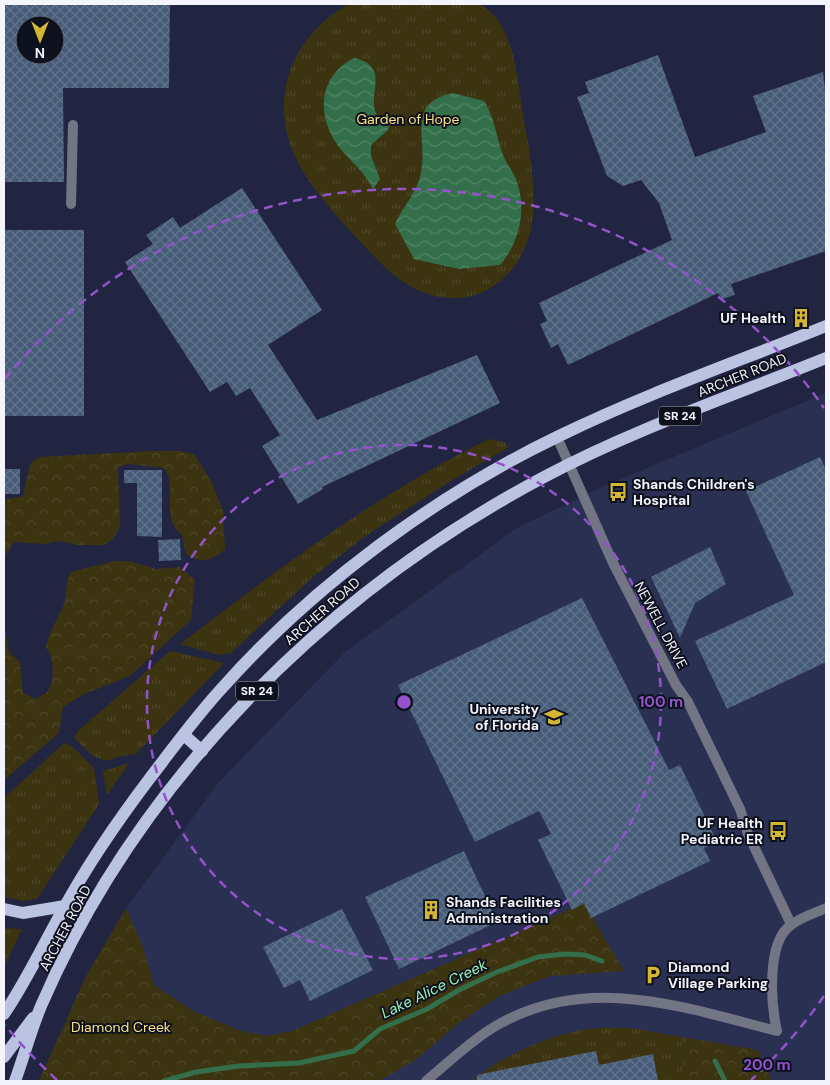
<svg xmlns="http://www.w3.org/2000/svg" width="830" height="1085" viewBox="0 0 830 1085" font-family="'DM Sans',sans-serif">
<defs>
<pattern id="grass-tufts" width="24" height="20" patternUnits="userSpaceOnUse" patternTransform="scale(1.25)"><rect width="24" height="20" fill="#3c3310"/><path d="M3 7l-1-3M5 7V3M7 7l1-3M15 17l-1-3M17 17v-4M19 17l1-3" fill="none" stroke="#4f4728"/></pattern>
<pattern id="forest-crowns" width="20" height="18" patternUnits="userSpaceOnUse" patternTransform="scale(1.25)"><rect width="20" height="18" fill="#3c3310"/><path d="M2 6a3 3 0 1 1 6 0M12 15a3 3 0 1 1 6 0" fill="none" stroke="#4f4728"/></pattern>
<pattern id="water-waves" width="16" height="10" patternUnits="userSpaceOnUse" patternTransform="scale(1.25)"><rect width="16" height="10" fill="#346f4b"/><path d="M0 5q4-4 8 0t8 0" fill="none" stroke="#528466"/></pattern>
<pattern id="building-cross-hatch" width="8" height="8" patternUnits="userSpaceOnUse" patternTransform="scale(1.25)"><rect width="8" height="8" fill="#465c78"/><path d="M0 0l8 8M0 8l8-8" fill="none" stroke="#61748c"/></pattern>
</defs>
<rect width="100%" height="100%" fill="#212542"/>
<!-- built -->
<path fill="#2a3052" d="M826 393V1081H39L84 980 126 908 219 782 345 652 517 528 597 489Z"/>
<!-- grass -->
<g fill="url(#grass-tufts)">
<path d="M349 4C380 4 411 4 442 4 452 4 467 1 477 4 487 6 498 19 502 27 516 52 518 82 522 109 528 143 536 179 533 214 529 271 480 315 422 292 394 281 375 257 355 236 333 212 307 184 294 154 268 95 294 34 349 4Z"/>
<path d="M489 439 504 442 509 447 454 479 364 537 314 576 231 653 219 655 180 644C278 569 377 494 489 439Z"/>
<path d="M170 651 224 663 136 754 121 756 106 761 93 756 74 738 78 731Z"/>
<path d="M64 743 72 746 94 768 99 804 37 899 24 901 4 897V798Z"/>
<path d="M129 763 127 766 107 795 103 771Z"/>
<path d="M4 928 22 929 4 967Z"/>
<path d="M631 1028 682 1037 684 1081H473C497 1057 555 1033 589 1029 602 1027 617 1028 631 1028Z"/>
</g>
<!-- forest -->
<g fill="url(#forest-crowns)">
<path d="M153 451H181L194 454 211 481 223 510 225 549C211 561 202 564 186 554L182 535C159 518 179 487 164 468L128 464 118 467 120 527 113 539 104 545H77L60 541 45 544 14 542 4 557V500L23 496 30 464 39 457Z"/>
<path d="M114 561H129L156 569 180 567 195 580 191 620 130 676 82 695 63 707 59 733 4 780V622L9 652 20 662 23 693 36 699C39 697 43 695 46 693 56 684 54 656 46 647 50 630 56 622 63 607 68 595 64 583 71 572Z"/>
<path d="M584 903 624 971 550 976 499 996 459 1023 415 1060 379 1081H39L84 980 126 908 143 948 154 985 193 1011 241 1031 266 1036 292 1031Z"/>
<path d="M682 1037 758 1050 772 1081H684Z"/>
</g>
<!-- water -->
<g fill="url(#water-waves)">
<path d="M354 58C400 68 352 109 390 125L388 130 371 145V156L380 179 373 189C365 172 351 162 339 147 316 116 318 76 354 58Z"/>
<path d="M453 93 484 101C495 118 496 137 503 155 507 165 514 172 517 182 527 210 519 243 500 265L459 269 414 259 395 224C403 206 418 192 421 172 428 138 405 103 453 93Z"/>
</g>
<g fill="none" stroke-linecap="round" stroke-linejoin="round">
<!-- stream -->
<g stroke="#346f4b" stroke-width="5">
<path d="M715 1061 725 1081"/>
<path d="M164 1081 196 1072 239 1066 299 1063 354 1051 380 1029 427 1009 459 990 497 972 538 957 565 954 585 955 602 961"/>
</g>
</g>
<!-- building -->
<g fill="url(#building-cross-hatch)" fill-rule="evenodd">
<path d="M4 4H170L169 88H63L64 182H4ZM25 25H55V55H25Z"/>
<path d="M658 55 695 157 766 132 753 96 823 72 826 98V251L731 284 735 295 722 299 718 293 568 365 558 344 551 348 540 324 547 321 539 303 672 240 659 203 641 180 623 186 607 176 577 97 589 93 585 82Z"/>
<path d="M242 188 322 310 268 345 317 420 477 355 500 403 322 487 323 489 298 504 262 446 280 435 250 388 236 396 227 382 210 392 125 262 153 244 146 235 173 217 180 228Z"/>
<rect x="4" y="230" width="80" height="186"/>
<path d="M820 457 826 470V662L727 709 695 641 794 595 746 491Z"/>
<rect x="4" y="469" width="16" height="25"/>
<path d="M124 470H162V537L137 536V483H124Z"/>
<path d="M180 539 181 560 159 561 158 540Z"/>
<path d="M710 547 726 584 695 603 680 638 651 577Z"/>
<path d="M582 598 669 770 680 765 717 842 704 848 710 861 591 918 584 903 572 910 538 840 551 834 539 811 475 842 398 685Z"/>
<path d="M464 851 497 922 399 969 365 897Z"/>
<path d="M342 909 373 970 310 1001 300 980 284 988 263 947Z"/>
<path d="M596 1051 599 1065 653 1054 658 1081H477V1075Z"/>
</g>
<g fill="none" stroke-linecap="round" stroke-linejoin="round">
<!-- minor -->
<g stroke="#717584" stroke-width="10">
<path d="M71 204 73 125"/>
<path d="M557 437 613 563 676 685 688 702 740 809 748 834 791 924"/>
<path d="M426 1081C448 1063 469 1042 494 1027 586 972 682 1007 777 1031 771 1005 766 942 791 925 801 917 815 913 826 908"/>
</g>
<!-- primary -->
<g stroke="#bbc3e3" stroke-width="12">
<path d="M184 735 202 751"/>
<path d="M4 909 23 913 65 906"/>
<path d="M4 1014C27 980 44 943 64 908 89 862 119 819 150 778 173 748 197 715 223 687 314 585 436 495 559 436 645 394 737 362 826 326"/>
<path d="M4 1057 33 1018"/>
<path d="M15 1081C24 1056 31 1030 41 1006 139 779 327 592 544 477 634 429 732 396 826 358"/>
</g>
</g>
<!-- distance rings -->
<g fill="none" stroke="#9354cb" stroke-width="2.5" stroke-dasharray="9 6">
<circle cx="404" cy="702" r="257"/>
<path d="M824 996A513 513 0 0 1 751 1080M57 1080A513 513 0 0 1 5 1025M5 379A513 513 0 0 1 824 408"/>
</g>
<!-- icons -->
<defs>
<g id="building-bare" transform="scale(1.5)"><path d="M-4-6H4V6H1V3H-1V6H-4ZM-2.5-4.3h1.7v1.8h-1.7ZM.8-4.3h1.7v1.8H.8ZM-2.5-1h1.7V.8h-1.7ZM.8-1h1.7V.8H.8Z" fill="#d4b635" stroke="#0d101d" stroke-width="2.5" paint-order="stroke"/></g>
<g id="bus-bare" transform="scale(1.5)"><path d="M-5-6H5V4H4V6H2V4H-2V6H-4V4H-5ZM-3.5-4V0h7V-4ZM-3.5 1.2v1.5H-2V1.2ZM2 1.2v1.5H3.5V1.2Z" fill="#d4b635" stroke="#0d101d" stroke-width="2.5" paint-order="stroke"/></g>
<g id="university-bare" transform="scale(1.5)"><path d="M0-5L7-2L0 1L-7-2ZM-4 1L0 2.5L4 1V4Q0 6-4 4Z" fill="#d4b635" stroke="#0d101d" stroke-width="2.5" paint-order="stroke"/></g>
<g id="parking-bare" transform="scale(1.5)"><path d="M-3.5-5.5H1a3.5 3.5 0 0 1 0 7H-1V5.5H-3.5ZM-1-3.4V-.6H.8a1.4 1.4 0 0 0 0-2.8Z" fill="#d4b635" stroke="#0d101d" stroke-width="2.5" paint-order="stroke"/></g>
</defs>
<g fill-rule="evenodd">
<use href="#building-bare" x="801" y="318"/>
<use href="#bus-bare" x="618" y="492"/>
<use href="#university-bare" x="554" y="717"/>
<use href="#bus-bare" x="778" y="831"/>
<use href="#building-bare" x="431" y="910"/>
<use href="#parking-bare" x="653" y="975"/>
</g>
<g text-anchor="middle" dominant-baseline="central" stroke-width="4" stroke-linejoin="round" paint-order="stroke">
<!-- shield labels -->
<g fill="#0d101d" stroke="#aeb0b9" stroke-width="1">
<rect x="659" y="406.5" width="42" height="19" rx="4"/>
<rect x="236" y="681.5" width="42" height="19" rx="4"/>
</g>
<g font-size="12" font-weight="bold" fill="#f3f4fc">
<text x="680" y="416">SR 24</text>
<text x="257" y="691">SR 24</text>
</g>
<!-- park labels -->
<g font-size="14" fill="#fae287" stroke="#0d101d">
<text x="408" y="119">Garden of Hope</text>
<text x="121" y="1027">Diamond Creek</text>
</g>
<!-- poi labels -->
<g font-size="14" font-weight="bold" fill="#f3f4fc" stroke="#0d101d" text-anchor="end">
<text x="786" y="318">UF Health</text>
<text x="633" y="484" text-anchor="start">Shands Children's<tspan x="633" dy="16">Hospital</tspan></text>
<text x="539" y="709">University<tspan x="539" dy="16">of Florida</tspan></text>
<text x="763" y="823">UF Health<tspan x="763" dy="16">Pediatric ER</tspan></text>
<text x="446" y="902" text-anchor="start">Shands Facilities<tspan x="446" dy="16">Administration</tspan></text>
<text x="668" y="967" text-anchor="start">Diamond<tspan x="668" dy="16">Village Parking</tspan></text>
</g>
<!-- street labels -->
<g font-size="14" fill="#f3f4fc" stroke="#0d101d">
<text transform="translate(742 375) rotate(-22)">ARCHER ROAD</text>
<text transform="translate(322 611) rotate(-41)">ARCHER ROAD</text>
<text transform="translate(661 625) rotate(62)">NEWELL DRIVE</text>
<text transform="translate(65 928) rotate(-62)">ARCHER ROAD</text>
</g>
<!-- water labels -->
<g font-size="15" font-style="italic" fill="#9df3bb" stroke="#0d101d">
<text transform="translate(434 989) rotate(-26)">Lake Alice Creek</text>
</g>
</g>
<circle cx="404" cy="702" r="8" fill="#9354cb" stroke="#0d101d" stroke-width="2.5"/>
<g font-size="15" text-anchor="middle" font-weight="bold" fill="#9354cb" stroke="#0d101d" stroke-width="4" stroke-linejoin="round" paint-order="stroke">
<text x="661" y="707">100 m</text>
<text x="767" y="1070">200 m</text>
</g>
<!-- border -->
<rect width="830" height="1085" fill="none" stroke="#f3f4fc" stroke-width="10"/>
<!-- north arrow -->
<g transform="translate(40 40) rotate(180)"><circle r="24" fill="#0d101d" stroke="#696b76"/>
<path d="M0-4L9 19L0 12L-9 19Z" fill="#d4b635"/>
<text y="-8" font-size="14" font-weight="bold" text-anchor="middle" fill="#f3f4fc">N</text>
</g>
</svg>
